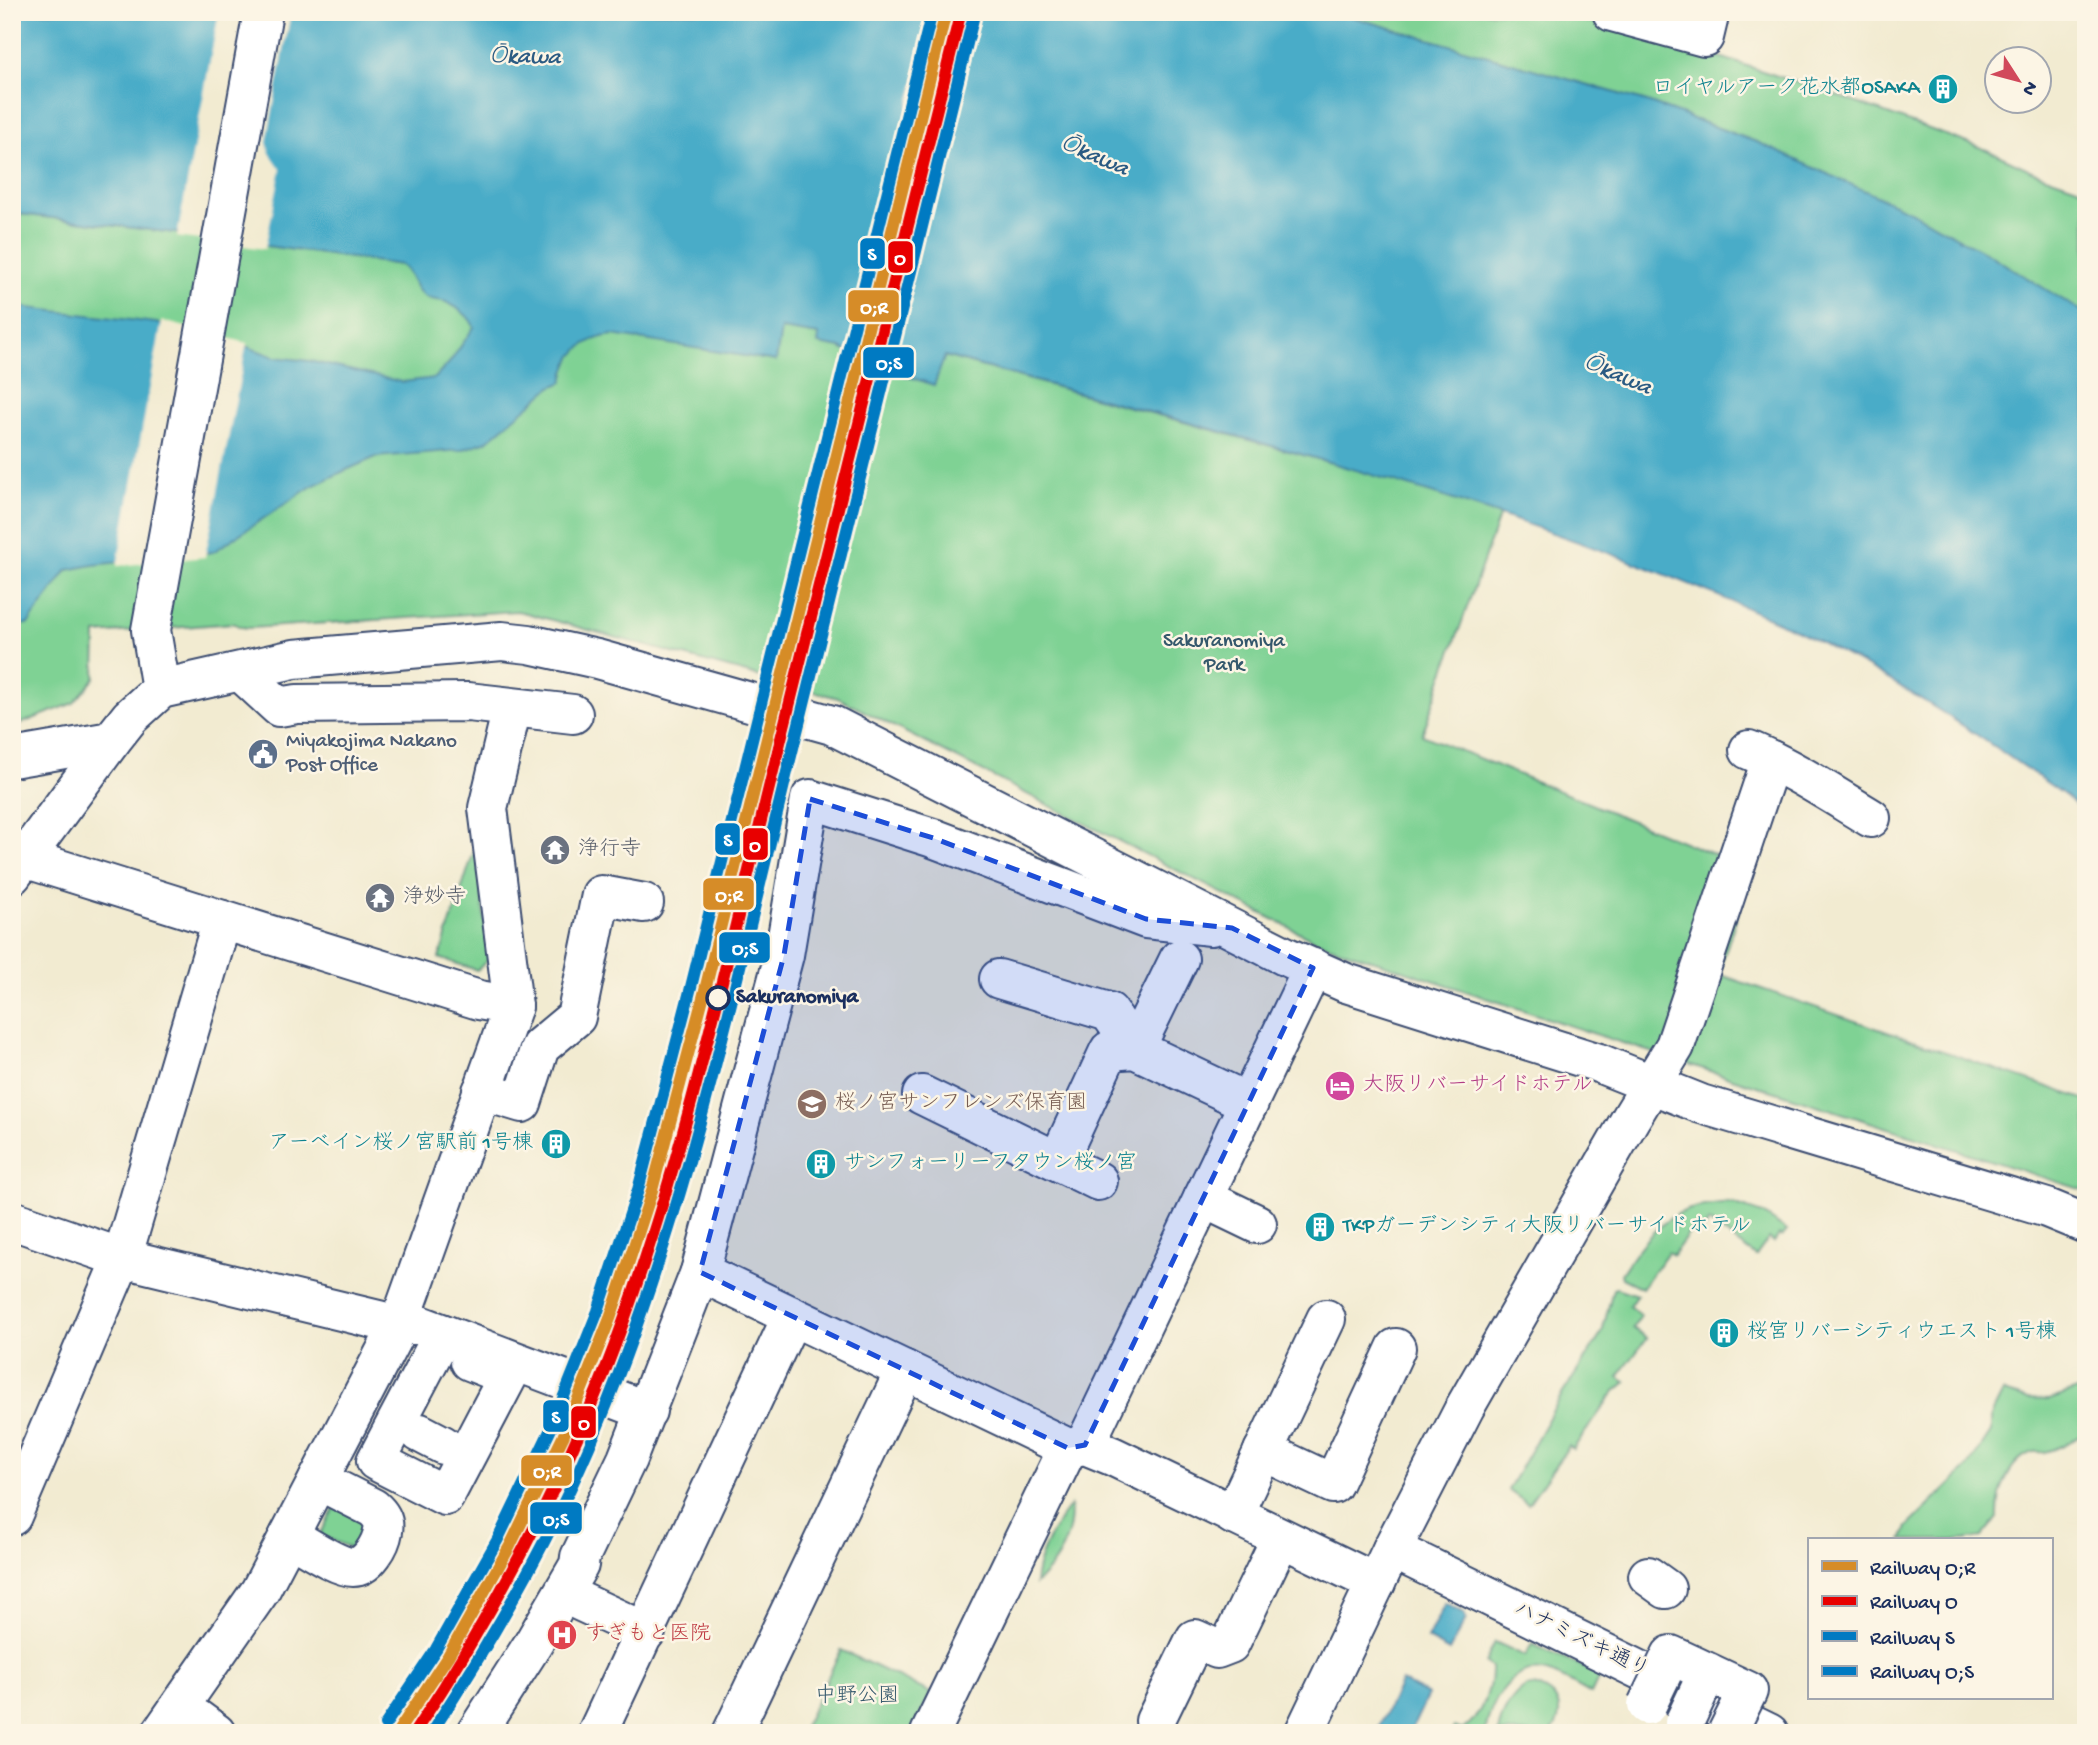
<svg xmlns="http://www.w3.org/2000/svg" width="2098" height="1745" viewBox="0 0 2098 1745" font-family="'Gochi Hand','Klee One',sans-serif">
<rect width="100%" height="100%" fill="#fcf5e5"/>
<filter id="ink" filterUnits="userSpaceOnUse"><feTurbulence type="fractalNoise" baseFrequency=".0143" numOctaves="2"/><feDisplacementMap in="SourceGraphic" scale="14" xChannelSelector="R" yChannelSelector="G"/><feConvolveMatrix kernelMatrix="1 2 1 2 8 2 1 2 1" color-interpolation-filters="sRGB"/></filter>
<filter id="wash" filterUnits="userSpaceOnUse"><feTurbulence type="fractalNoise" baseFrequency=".00686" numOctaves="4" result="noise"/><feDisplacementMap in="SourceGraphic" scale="28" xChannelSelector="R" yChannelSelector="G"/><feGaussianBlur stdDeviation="1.57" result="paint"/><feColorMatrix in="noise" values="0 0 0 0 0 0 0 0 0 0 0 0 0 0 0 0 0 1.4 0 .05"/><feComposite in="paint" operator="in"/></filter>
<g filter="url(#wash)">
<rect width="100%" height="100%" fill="#f2ebd1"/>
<!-- green -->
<g fill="#7fd294" stroke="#4d8079" stroke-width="2">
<path d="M1335 12H1552L1714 55 1835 95 1987 150 2037 173 2086 190V314L1988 254 1759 143 1647 102Z"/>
<path d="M12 213 175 233 401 265 819 335V344L841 348 862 361 934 385 944 356 1383 477 1500 514 1422 735 1752 870 1718 974 2086 1100V1191L1613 1040 1318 942 838 698 526 613 517 611 250 628 241 627 233 623 96 634 95 678 74 703 12 727Z"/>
<path d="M476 845 489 959 477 970 439 958Z"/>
<path d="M1730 1203 1763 1214 1787 1231 1782 1237 1779 1235 1774 1242 1769 1238 1756 1256 1709 1222 1703 1230 1699 1227 1696 1231 1692 1229 1673 1255 1668 1252 1642 1288 1622 1278 1621 1274C1637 1249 1658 1220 1687 1210 1700 1205 1716 1205 1730 1203Z"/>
<path d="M1616 1288 1637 1295 1629 1306 1641 1316 1633 1328 1647 1338 1618 1377 1626 1382 1614 1392 1573 1449 1569 1446 1528 1504 1508 1490 1561 1396 1602 1333 1613 1289Z"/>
<path d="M2086 1387V1434C2073 1439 2058 1450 2044 1452 2041 1453 2037 1451 2033 1452 2008 1460 1997 1494 1998 1518L1982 1537 1965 1540H1902L1907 1527 1968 1467 1991 1432V1416L2003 1392 2027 1399 2049 1400Z"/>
<path d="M1070 1505C1075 1533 1056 1566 1035 1584 1037 1555 1053 1528 1070 1505Z"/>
<path d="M335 1506 364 1522 368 1530 352 1549 320 1535Z"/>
<path d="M1495 1642 1525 1656 1532 1644 1600 1675 1591 1694C1577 1686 1558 1674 1542 1671 1509 1665 1489 1707 1485 1733H1451L1454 1727 1462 1730C1481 1717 1492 1689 1491 1667L1485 1663Z"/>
<path d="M841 1650 931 1693 912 1733H801Z"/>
<path d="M1527 1686C1555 1686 1569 1709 1551 1733H1498C1501 1714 1511 1696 1527 1686Z"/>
</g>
<!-- water -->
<g fill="#49acc8" stroke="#326e93" stroke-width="2">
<path d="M12 12H1335L1647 102 1759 143 1912 212 1988 254 2086 314V814L2066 796C1973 731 1878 666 1774 620 1508 501 1224 434 945 356L934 385 862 361 841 348 818 344 819 335 781 329 776 361 613 335C585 338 567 354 563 382L551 387 487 441 461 450 376 457 344 471 312 486 213 552 93 565 67 570 28 624 12 625V306L156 323 237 343 275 357 310 361 402 382 435 378 450 362 474 327C470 316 457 307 446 302 438 299 431 301 424 296 413 289 413 273 401 265L175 233 12 213Z"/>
<path d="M1445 1603 1464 1613 1466 1619 1449 1651 1427 1639Z"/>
<path d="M1401 1681 1428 1695 1410 1733H1385L1378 1729Z"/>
</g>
<!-- pier -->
<g fill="#f2ebd1">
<path d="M219 12H291L267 142 270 153 281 169 265 249 177 237Z"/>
<path d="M932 12H978L888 374 860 364 847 355Z"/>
<path d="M162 321 247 343 205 557 117 566Z"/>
</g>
</g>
<g filter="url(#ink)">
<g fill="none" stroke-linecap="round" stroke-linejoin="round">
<!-- minor casing -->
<g stroke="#3b4b6f" stroke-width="42">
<g id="minor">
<path d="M1612 12 1704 37 1710 12"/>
<path d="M241 672 279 707 297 704 468 702 573 714"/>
<path d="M161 689 151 630 263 12"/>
<path d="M1749 750C1792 768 1831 794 1871 818"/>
<path d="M12 758 111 741"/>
<path d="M24 858 479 1000 513 1006"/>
<path d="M12 875 111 741 130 717 161 689 294 659 502 641 529 644 597 659 832 725 1285 956 1346 983 1596 1062 1701 1104 2047 1208 2086 1224"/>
<path d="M999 979 1109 1012 1135 1049 1179 959"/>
<path d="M482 1091 522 1103 540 1047 576 1017 601 895 644 903"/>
<path d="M922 1095 1098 1181"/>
<path d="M1058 1161 1109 1051 1135 1049 1249 1103"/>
<path d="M1203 1198 1257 1224"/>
<path d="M12 1220 122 1258 399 1325H420L647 1411"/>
<path d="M700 1272 1068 1448 1085 1445 1112 1456 1376 1583"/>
<path d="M443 1334 376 1461 445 1496 508 1376 470 1361"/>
<path d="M420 1433 443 1445"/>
<path d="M1085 1445 1313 968"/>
<path d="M1263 1451 1333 1484 1396 1348"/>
<path d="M1233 1515 1326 1319"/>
<path d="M12 1516 122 1258 222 920"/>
<path d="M289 1536C304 1544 337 1567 353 1567 368 1567 381 1544 383 1531 385 1521 380 1514 373 1508L318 1480"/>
<path d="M1392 1549 1769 1733"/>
<path d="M1648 1576 1666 1589"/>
<path d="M564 1594 646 1632"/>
<path d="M1155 1721 1195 1639 1217 1649 1230 1644 1281 1538"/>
<path d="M161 1733 260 1591 399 1325 513 1006 488 808 512 708"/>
<path d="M187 1733 197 1719 216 1733"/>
<path d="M476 1733 533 1644 579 1565 580 1557 627 1459 700 1272 784 955 810 799 933 838 1146 919 1211 926"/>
<path d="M597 1733 792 1316"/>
<path d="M732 1733 905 1370"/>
<path d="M930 1733 1068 1448"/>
<path d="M1304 1733 1392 1549 1465 1407 1631 1118 1675 1046 1771 760"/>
</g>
</g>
<!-- minor -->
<use href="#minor" stroke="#fff" stroke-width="38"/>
<!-- minor-bridge casing -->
<g stroke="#3b4b6f" stroke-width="42" stroke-linecap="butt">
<g id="minor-bridge">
<path d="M1647 1705 1671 1655 1748 1691 1727 1733"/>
<path d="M1684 1723 1708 1672"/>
</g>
</g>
<!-- minor-bridge -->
<use href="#minor-bridge" stroke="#fff" stroke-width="38"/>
<!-- rail-1 casing -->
<g stroke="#fcf5e5" stroke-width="18">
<path id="rail-1" d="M397 1733 448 1656 510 1546 563 1437 611 1316 651 1194 704 994 946 12"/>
</g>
<!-- rail-2 casing -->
<g stroke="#fcf5e5" stroke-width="18">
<path id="rail-2" d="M414 1733C500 1604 572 1466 624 1320 688 1142 729 950 774 767 836 516 898 266 960 15"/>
</g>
<!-- rail-3 casing -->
<g stroke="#fcf5e5" stroke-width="18">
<path id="rail-3" d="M385 1725 436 1649 498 1539 550 1431 598 1311 638 1190 690 991 932 12"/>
</g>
<!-- rail-4 casing -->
<g stroke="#fcf5e5" stroke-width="18">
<path id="rail-4" d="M431 1733C491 1642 546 1547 589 1447 683 1230 732 997 788 768 850 518 912 269 973 19"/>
</g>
<!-- rail-1 -->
<use href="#rail-1" stroke="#d68c28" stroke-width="12"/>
<!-- rail-2 -->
<use href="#rail-2" stroke="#e80000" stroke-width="12"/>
<!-- rail-3 -->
<use href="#rail-3" stroke="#007ac2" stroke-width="12"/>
<!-- rail-4 -->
<use href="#rail-4" stroke="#007ac2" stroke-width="12"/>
</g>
</g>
<!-- marked area -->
<path fill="#1d4ed8" fill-opacity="0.2" stroke="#1d4ed8" stroke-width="5" stroke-dasharray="14 9" stroke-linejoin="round" d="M810 799 933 838 1146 919 1232 928 1313 968 1085 1445 1068 1448 700 1272 784 955Z"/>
<!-- icons -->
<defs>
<g id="building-disc" transform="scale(1.575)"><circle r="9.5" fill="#0f9aa8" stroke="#fcf5e5"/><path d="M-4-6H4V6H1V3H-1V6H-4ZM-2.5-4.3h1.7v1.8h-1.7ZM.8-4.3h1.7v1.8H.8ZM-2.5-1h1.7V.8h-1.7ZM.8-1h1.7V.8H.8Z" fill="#fff"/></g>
<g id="civic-disc" transform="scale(1.575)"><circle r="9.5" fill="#5c6f8a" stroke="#fcf5e5"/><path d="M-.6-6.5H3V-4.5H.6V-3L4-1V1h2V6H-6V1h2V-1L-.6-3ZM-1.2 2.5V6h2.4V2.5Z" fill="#fff"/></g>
<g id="temple-disc" transform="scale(1.575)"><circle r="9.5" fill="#6b7280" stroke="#fcf5e5"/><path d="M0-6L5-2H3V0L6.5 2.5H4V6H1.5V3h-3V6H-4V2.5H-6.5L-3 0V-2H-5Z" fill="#fff"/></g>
<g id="hotel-disc" transform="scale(1.575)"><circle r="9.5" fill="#d1479c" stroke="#fcf5e5"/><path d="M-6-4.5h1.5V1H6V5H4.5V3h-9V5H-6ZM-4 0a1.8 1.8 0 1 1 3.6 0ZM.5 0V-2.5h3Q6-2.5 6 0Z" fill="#fff"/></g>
<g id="school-disc" transform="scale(1.575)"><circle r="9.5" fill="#8d6e63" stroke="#fcf5e5"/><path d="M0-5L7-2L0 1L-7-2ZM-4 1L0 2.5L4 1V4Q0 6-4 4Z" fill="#fff"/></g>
<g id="hospital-disc" transform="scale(1.575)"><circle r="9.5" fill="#e0444e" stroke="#fcf5e5"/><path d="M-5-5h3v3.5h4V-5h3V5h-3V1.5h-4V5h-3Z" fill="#fff"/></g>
</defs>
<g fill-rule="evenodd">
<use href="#building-disc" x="1943" y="89"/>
<use href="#civic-disc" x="263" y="754"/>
<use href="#temple-disc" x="555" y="850"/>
<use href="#temple-disc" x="380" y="898"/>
<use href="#hotel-disc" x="1340" y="1086"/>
<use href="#school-disc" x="812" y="1104"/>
<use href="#building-disc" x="556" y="1144"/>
<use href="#building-disc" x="821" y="1164"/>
<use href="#building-disc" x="1320" y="1227"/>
<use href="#building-disc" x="1724" y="1333"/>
<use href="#hospital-disc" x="562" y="1635"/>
</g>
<!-- markers -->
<circle fill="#fcf5e5" stroke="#1b2f5e" stroke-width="3.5" cx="718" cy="998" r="11"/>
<g text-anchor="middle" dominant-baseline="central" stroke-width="5" stroke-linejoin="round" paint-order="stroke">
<!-- culture labels -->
<g font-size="21" fill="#0d838f" stroke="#fcf5e5" text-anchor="start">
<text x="1920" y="89" text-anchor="end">ロイヤルアーク花水都OSAKA</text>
<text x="533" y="1144" text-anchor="end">アーベイン桜ノ宮駅前 1号棟</text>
<text x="844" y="1164">サンフォーリーフタウン桜ノ宮</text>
<text x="1343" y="1227">TKPガーデンシティ大阪リバーサイドホテル</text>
<text x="1747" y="1333">桜宮リバーシティウエスト 1号棟</text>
</g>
<!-- park labels -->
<g font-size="21" fill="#34586c" stroke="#fcf5e5">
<text x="1224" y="642">Sakuranomiya<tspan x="1224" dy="24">Park</tspan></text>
<text x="857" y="1697">中野公園</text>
</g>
<!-- service labels -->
<g font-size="21" fill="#4e5e75" stroke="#fcf5e5" text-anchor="start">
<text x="286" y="742">Miyakojima Nakano<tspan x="286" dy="24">Post Office</tspan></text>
</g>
<!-- worship labels -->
<g font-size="21" fill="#5b616d" stroke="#fcf5e5" text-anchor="start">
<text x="578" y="850">浄行寺</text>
<text x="403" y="898">浄妙寺</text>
</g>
<!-- stop labels -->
<g font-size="21" font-weight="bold" fill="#1b2f5e" stroke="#fcf5e5" text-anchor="start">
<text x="736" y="998">Sakuranomiya</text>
</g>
<!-- hotel labels -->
<g font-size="21" fill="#b23c85" stroke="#fcf5e5" text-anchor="start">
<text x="1363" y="1086">大阪リバーサイドホテル</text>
</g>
<!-- education labels -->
<g font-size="21" fill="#785e54" stroke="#fcf5e5" text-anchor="start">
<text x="835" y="1104">桜ノ宮サンフレンズ保育園</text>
</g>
<!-- health labels -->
<g font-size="21" fill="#be3a42" stroke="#fcf5e5" text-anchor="start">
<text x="585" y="1635">すぎもと医院</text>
</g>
<!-- street labels -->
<g font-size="21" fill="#1b2f5e" stroke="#fcf5e5">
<text transform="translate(1581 1641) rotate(26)">ハナミズキ通り</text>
</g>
<!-- water labels -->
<g font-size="23" font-style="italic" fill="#2b5b83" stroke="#fcf5e5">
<text transform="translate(525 58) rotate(1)">Ōkawa</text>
<text transform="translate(1094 157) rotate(23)">Ōkawa</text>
<text transform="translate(1617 376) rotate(23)">Ōkawa</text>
</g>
</g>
<g stroke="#fcf5e5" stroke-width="2.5">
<rect x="859" y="237" width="27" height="33" rx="7" fill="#007ac2"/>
<rect x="887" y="240" width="27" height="34" rx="7" fill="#e80000"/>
<rect x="847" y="289" width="53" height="34" rx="7" fill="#d68c28"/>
<rect x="862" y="346" width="53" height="33" rx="7" fill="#007ac2"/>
<rect x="714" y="822" width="27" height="34" rx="7" fill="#007ac2"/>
<rect x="742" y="827" width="27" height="34" rx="7" fill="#e80000"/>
<rect x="702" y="877" width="53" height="34" rx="7" fill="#d68c28"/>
<rect x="718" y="931" width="53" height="33" rx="7" fill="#007ac2"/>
<rect x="542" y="1399" width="28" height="34" rx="7" fill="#007ac2"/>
<rect x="570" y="1405" width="27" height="34" rx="7" fill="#e80000"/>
<rect x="520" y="1454" width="53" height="33" rx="7" fill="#d68c28"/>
<rect x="529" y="1501" width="54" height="34" rx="7" fill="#007ac2"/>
</g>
<g font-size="19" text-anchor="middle" font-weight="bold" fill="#fff">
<text x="872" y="260">S</text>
<text x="900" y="264">O</text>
<text x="874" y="313">O;R</text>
<text x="889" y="369">O;S</text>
<text x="728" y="846">S</text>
<text x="755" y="851">O</text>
<text x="729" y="901">O;R</text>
<text x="745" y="954">O;S</text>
<text x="556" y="1423">S</text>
<text x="584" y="1429">O</text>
<text x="547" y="1477">O;R</text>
<text x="556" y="1525">O;S</text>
</g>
<!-- margin -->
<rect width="2098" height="1745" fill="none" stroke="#fcf5e5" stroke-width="42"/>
<!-- legend -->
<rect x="1808" y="1538" width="245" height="161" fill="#fcf5e5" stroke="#a2a6af" stroke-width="2"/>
<rect x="1822" y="1561" width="35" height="10" fill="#d68c28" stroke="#a2a6af" stroke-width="2"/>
<text x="1870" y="1574" font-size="21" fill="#1b2f5e">Railway O;R</text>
<rect x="1822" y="1596" width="35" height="10" fill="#e80000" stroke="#a2a6af" stroke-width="2"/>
<text x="1870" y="1608" font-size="21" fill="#1b2f5e">Railway O</text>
<rect x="1822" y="1631" width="35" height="10" fill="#007ac2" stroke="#a2a6af" stroke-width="2"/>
<text x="1870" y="1644" font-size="21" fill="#1b2f5e">Railway S</text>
<rect x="1822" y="1666" width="35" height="10" fill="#007ac2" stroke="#a2a6af" stroke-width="2"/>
<text x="1870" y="1678" font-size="21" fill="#1b2f5e">Railway O;S</text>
<!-- north arrow -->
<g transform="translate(2018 80) rotate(126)"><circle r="33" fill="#fcf5e5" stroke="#a2a6af" stroke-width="2"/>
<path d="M0-5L12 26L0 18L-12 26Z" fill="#d1495b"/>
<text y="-10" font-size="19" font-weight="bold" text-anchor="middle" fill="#1b2f5e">N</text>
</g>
</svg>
